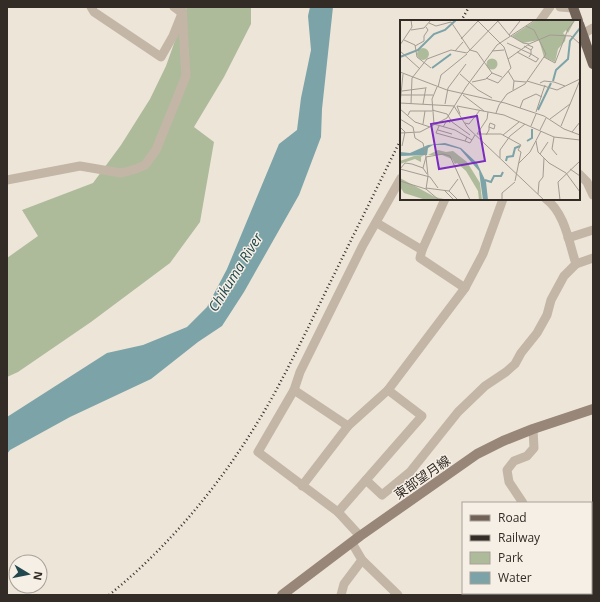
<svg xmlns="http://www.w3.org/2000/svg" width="600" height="602" viewBox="0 0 600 602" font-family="'Open Sans','Noto Sans JP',sans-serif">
<rect width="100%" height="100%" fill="#eee5d9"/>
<!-- green -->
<path fill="#aebb9b" d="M187 7H251V24L224 77 194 127 214 142 200 222 170 263 91 322 18 372 7 377V258L38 236 22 210 93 183 121 145 150 99 166 66Z"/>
<!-- water -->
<path fill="#7ba3a8" d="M310 7H333L322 109 321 137 299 195 244 292 222 326 198 342 151 379 70 417 10 450 7 454V417L107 353 143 345 187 327 207 307 227 269 279 144 297 130 301 98 311 50 308 16Z"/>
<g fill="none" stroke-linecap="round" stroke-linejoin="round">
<!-- minor -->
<g stroke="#c4b6a7" stroke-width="9">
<path d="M91 7 94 12 161 57 173 36 181 16"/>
<path d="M174 7 182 13"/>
<path d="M560 7 573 8"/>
<path d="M540 21 550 7"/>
<path d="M579 44 586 32 593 28"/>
<path d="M579 174 587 182 593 195"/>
<path d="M7 180 80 166 121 173 136 169 145 165 156 150 186 76 182 7"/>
<path d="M445 199 422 250 420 258 465 288"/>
<path d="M546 199C565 213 569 243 576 264"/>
<path d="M377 223 422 250"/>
<path d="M568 238 593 230"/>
<path d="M294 390 300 372 363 245 401 178"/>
<path d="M348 426 294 390 258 452 338 512 360 536"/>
<path d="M366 480 382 495 410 472 458 412 485 386 506 372 515 364 521 353 537 333 547 315 551 300 564 276 576 264 593 258"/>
<path d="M302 486 348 426 388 390 465 288 483 254 503 199"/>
<path d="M523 503 509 482 507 470 514 461 527 456 534 448 533 429"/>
<path d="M338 512 422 416 388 390"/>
<path d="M352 543 362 560 398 595"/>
<path d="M576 593 577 595"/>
<path d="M341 595 344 584 362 560"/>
</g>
<!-- secondary -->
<path stroke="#988678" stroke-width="10" d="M282 595 360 536 477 454 503 441 533 429 593 409"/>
<!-- primary -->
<g stroke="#726359" stroke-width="10">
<path d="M573 7 578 21"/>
<path d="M579 24 593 64"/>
</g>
<!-- rail -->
<g stroke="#322b26" stroke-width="2.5" stroke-dasharray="1 3" stroke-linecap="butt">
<path d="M461 21 469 7"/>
<path d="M109 595C176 541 231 471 273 396 292 361 309 326 326 291 351 240 376 190 401 139"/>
</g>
</g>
<g text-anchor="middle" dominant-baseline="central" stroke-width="3" stroke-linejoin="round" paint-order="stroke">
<!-- street labels -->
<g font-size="13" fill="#322b26" stroke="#f6efe5">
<text transform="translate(422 477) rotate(-35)">東部望月線</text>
</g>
<!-- water labels -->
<g font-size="14" font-style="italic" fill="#21484e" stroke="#f6efe5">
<text transform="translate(235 272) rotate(-58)">Chikuma River</text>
</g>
</g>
<!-- overview -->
<g transform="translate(400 20)">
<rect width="180" height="180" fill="#eee5d9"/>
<path d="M136 0H175L168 13 166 10 163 13 166 16 165 21 158 29 155 42 144 37 139 20 123 23 112 16ZM17 34a6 6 0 1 1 12 0a6 6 0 1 1-12 0ZM86.5 44a5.5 5.5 0 1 1 11 0a5.5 5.5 0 1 1-11 0ZM38 130 46 132 53 131 67 142 80 163 82 180H79L78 171 66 151 57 143 55 144 52 139 42 135H28ZM24 135 21 137V142L15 139 0 144V141L14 136ZM0 158 35 177 44 179 26 180 4 173 0 167Z" fill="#aebb9b"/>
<path d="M45 123 61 128 77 143 86 162 88 180H83L79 151 60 129 45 125H33L28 128 27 135 0 136V132L10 133 28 125Z" fill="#7ba3a8"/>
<path fill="none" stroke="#7ba3a8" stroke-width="2" d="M0 37 18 30 34 14 45 10 56 0M32 48 51 34M153 61 156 50 168 39 170 21 180 8M138 90 151 63M127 121 132 118V109M106 141 107 137 113 136 115 128 120 126M85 160 91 162 94 156H101L103 152"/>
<path fill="none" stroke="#a39b91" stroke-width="1" d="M77 0 104 27 111 48 98 63 86 58M97 0 110 16M29 3 36 6 51 2 70 30 77 32 92 53 102 57M11 10 24 8 31 0M109 15 120 1M111 16 123 23 129 24M61 19 78 1M4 20 15 25 17 37 31 48M107 23 131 34V30M0 25 12 7 11 0M15 26 24 21V16L28 10 26 7M124 26 131 30 133 27 128 25M0 31 20 49M55 31 63 22M92 31 104 30M117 32 136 42 138 39M129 37 131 34 139 39M144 37 155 43 168 9 175 0M108 39 129 24 150 15 171 16 180 24M108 51 114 61 113 70M0 52 47 70 105 83 144 96 164 109 180 115M60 54 78 70 92 78M114 61 126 62M127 61 157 70 180 59M72 62 86 59 92 53M140 63 144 61 154 62 165 66M37 67 32 79 34 104 55 110 72 120M38 67 41 55 67 34M2 71 25 68M0 75H33M63 75 84 91M0 83 54 86 67 107 144 180M0 84 3 54M11 84 12 58 27 39 51 30 67 33 99 0M23 84 26 67M45 84 48 68 66 44M120 88 123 80 136 74 142 77M0 89 15 102 30 107M32 90 47 94 52 102 70 115M136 92 145 65M96 93 99 85 107 74 125 64 146 34 134 10 126 6M60 94 57 86 104 95 154 117 180 120M8 95 10 91H32M0 99 13 107 14 112M150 99 170 84M65 103 69 104 80 90M23 104 25 91M39 106 36 113 65 121M131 106 136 94M161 106 180 60M0 107 5 112 2 126M43 107 46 102 48 100 50 103M38 110 52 114M140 110 146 98M172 112 180 102M0 113 20 112 47 98 66 67 97 25 135 0M14 113 15 118 23 123 26 137 28 156 26 169M77 114H101L121 125 118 130 121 132 115 161M77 114 87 99 88 92M86 115 89 110V106L90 103 95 105 94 109 89 107M103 115 119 102M67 117 65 121 70 123 75 115M154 117 152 129 157 135M136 121 138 132 149 143 166 153 180 172M140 134 148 122M100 138V130L110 116 125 104M118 144 130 132 141 111M23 148 26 137 43 134 50 136 70 180M0 149 30 157 38 168M0 149 5 143 12 144 23 148 27 154M170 149 180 156M0 161 26 169M26 168 49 171 58 180M26 169 39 180M44 170 53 179M49 171 58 159M138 174 139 162 143 157 144 138M102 180V173L115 162M160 180 158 162 180 141"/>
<path fill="#7b2cbf" fill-opacity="0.15" stroke="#7b2cbf" stroke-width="2" d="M77 96 85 141 39 149 31 104Z"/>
<rect width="180" height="180" fill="none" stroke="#322b26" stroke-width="2"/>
</g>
<!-- border -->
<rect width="600" height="602" fill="none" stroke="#322b26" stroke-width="16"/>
<!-- legend -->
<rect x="462" y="502" width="130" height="92" fill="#f6efe5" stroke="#a8a199"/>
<rect x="470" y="515" width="20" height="6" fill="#726359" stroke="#a8a199"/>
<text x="498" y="522" font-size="12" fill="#322b26">Road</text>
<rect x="470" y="535" width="20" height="6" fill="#322b26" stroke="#a8a199"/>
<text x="498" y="542" font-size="12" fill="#322b26">Railway</text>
<rect x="470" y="552" width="20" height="12" fill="#aebb9b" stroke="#a8a199"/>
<text x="498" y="562" font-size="12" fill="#322b26">Park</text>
<rect x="470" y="572" width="20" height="12" fill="#7ba3a8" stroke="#a8a199"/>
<text x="498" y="582" font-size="12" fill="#322b26">Water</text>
<!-- north arrow -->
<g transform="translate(28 574) rotate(100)"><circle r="19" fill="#f6efe5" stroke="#a8a199"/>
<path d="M0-3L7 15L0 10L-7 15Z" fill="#21484e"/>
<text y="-6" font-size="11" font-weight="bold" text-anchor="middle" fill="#322b26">N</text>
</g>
</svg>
